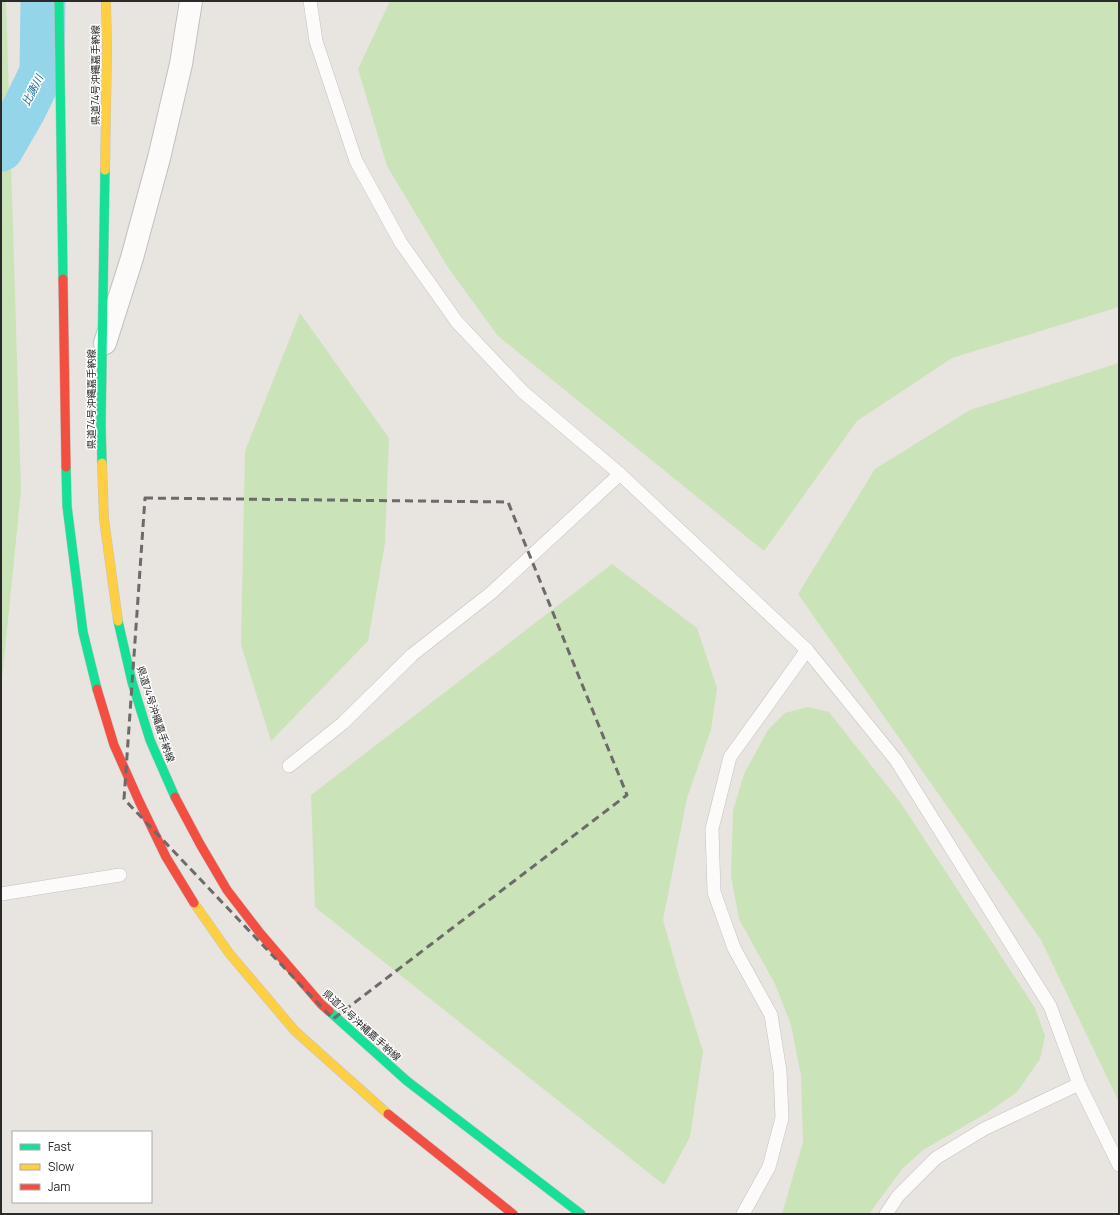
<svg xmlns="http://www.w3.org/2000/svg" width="1120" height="1215" viewBox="0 0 1120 1215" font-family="Manrope,'Noto Sans JP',sans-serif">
<rect width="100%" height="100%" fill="#e8e4e0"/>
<!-- green -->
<g fill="#cbe3b9">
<path d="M1 1H6L21 490 1 690Z"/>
<path d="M390 1H1119V307L952 358 857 421 764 551 498 336 449 269 387 166 358 69Z"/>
<path d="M300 313 389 438 385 543 368 641 271 741 241 645 245 451Z"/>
<path d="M1119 363V1102L1041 940 798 594 875 469 970 410Z"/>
<path d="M612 564 697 628 717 688 711 730 687 798 663 920 678 973 703 1051 690 1137 664 1185 315 907 311 795Z"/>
<path d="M808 707 829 712 900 802 1035 1008 1045 1036 1040 1059 1017 1092 987 1113 923 1150 902 1169 869 1214H782L803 1142 801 1075 791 1025 775 984 739 919 731 876 733 811 744 774 768 730 785 713Z"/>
</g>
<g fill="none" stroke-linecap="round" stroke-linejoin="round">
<!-- river -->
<path stroke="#94d5e9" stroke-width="45" d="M1 149 24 109 42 72 43 1"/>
<!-- lane casing -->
<g stroke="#c2c1c1" stroke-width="14">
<g id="lane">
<path d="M310 1 316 41 356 161 401 243 457 322 523 392 620 474 807 650 896 760 1050 1006 1079 1084 1119 1165"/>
<path d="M289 766 343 723 412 655 491 593 620 474"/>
<path d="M1 894 120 875"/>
<path d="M743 1214 769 1167 782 1118 780 1071 771 1015 734 948 714 892 712 829 730 757 807 650"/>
<path d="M886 1214 898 1196 936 1158 984 1129 1079 1084"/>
</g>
</g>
<!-- street casing -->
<g stroke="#c2c1c1" stroke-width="24">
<path id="street" d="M105 343 132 258 159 158 181 64 191 1"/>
</g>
<!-- fast casing -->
<g stroke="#c4c3c1" stroke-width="10">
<g id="fast">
<path d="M59 1 63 279"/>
<path d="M102 463 101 425 105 170"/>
<path d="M66 467 67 506 83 632 97 689"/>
<path d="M118 621 132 682 150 740 175 797"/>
<path d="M329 1011 407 1081 581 1214"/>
</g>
</g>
<!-- slow casing -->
<g stroke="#c4c3c1" stroke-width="10">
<g id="slow">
<path d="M105 170 107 48 106 1"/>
<path d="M102 463 104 519 118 621"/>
<path d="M194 903 229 953 295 1031 388 1114"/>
</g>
</g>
<!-- jam casing -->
<g stroke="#c4c3c1" stroke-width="10">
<g id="jam">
<path d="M63 279 66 467"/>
<path d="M97 689 114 745 139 801 166 857 194 903"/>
<path d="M175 797 200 844 227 890 260 933 321 1004 329 1011"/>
<path d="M388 1114 513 1214"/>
</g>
</g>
<!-- lane -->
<use href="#lane" stroke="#fcfbfa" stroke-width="13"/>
<!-- street -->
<use href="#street" stroke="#fcfbfa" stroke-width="22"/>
<!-- fast -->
<use href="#fast" stroke="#16e098" stroke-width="9"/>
<!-- slow -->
<use href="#slow" stroke="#ffcf43" stroke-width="9"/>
<!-- jam -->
<use href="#jam" stroke="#f24e42" stroke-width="9"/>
</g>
<!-- marked area -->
<path fill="none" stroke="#6c6b6a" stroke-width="3" stroke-dasharray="8 5" stroke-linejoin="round" d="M145 498 508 502 627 795 333 1019 124 799Z"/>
<g text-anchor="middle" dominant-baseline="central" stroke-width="3" stroke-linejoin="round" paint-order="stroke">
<!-- street labels -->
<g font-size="10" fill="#2a2a2a" stroke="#fff">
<text transform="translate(95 75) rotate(-90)">県道74号沖縄嘉手納線</text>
<text transform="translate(91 399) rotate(-90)">県道74号沖縄嘉手納線</text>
<text transform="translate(156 714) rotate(72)">県道74号沖縄嘉手納線</text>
<text transform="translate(362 1025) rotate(42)">県道74号沖縄嘉手納線</text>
</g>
<!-- water labels -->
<g font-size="11" font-style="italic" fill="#0f6c9a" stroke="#fff">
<text transform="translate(32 90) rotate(-63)">比謝川</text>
</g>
</g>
<!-- border -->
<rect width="1120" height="1215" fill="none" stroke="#2a2a2a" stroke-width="4"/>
<!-- legend -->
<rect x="12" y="1131" width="140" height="72" fill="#ffffff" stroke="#aaaaaa"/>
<rect x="20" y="1144" width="20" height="6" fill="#16e098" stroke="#aaaaaa"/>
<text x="48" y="1151" font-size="12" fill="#2a2a2a">Fast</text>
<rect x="20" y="1164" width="20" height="6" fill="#ffcf43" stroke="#aaaaaa"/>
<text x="48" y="1171" font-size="12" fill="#2a2a2a">Slow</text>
<rect x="20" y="1184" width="20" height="6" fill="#f24e42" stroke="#aaaaaa"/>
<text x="48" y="1191" font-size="12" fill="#2a2a2a">Jam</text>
</svg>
